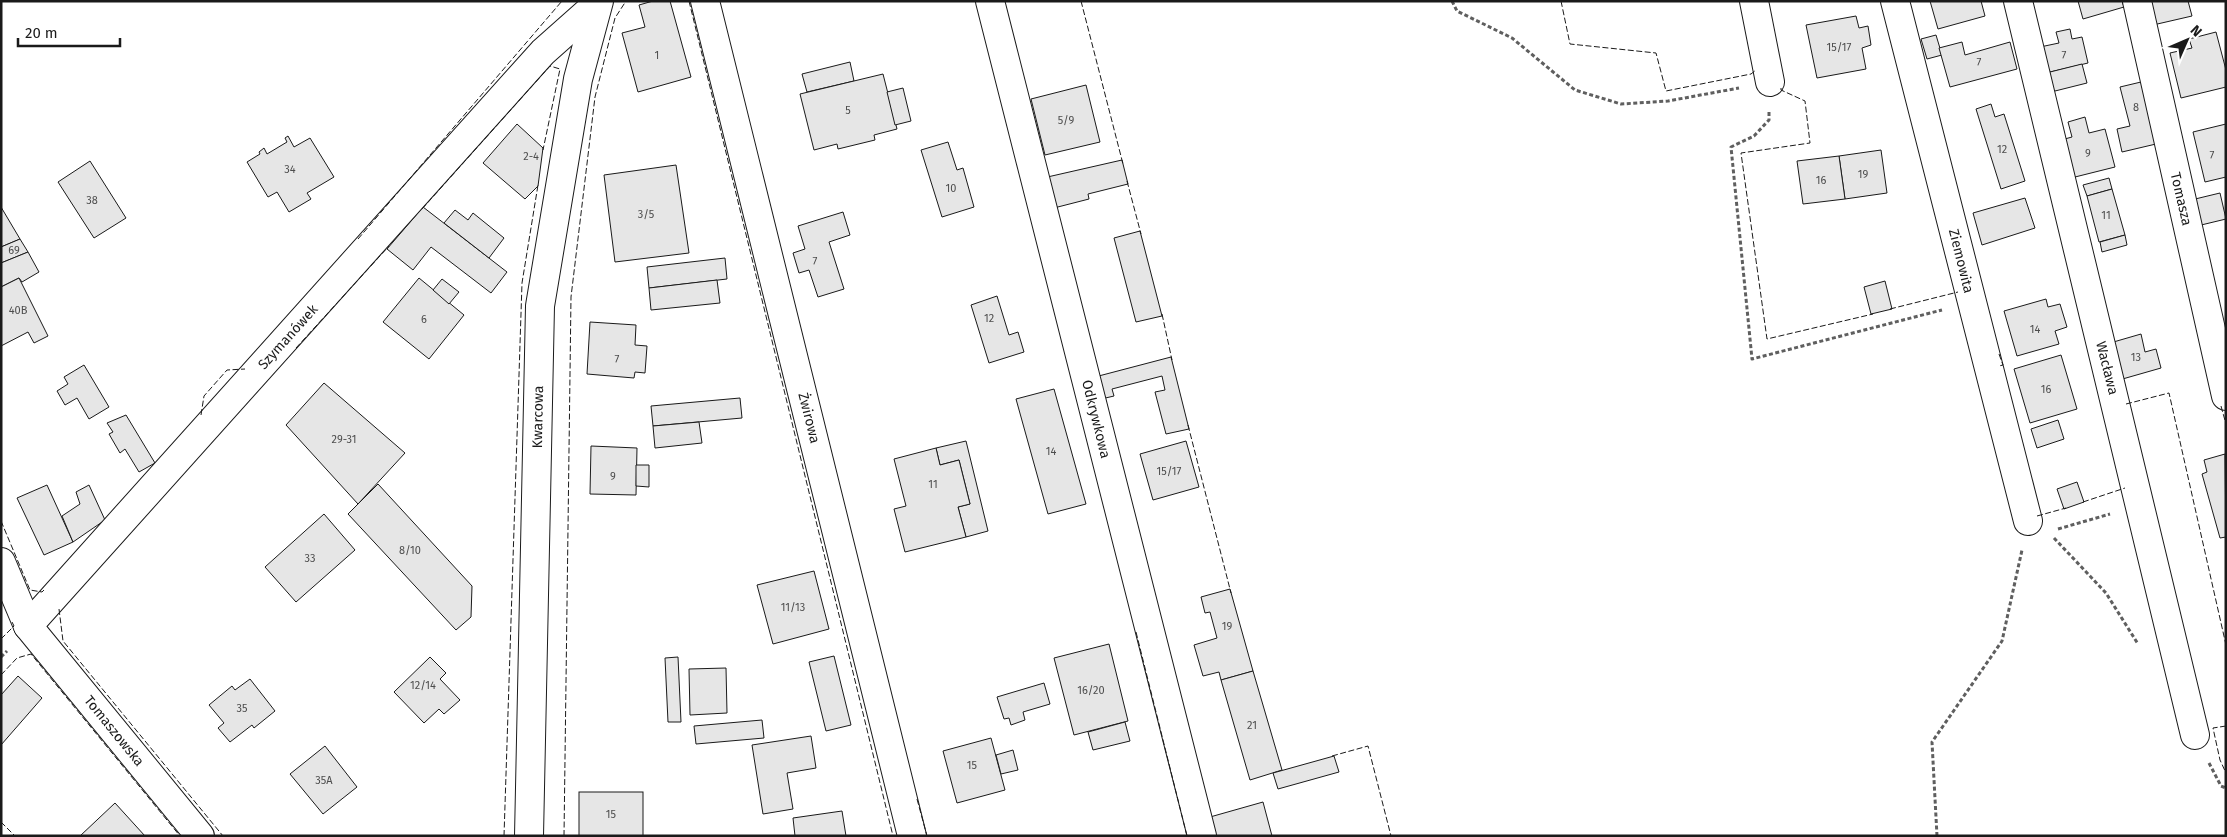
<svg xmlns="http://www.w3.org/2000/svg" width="2227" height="837" viewBox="0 0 2227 837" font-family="'Fira Sans',sans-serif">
<rect width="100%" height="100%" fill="#fff"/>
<!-- building -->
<g fill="#e6e6e6" stroke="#1a1a1a">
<path d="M653 1H670L691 77 638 92 622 33 645 27 639 5Z"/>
<path d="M1930 1H1981L1985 16 1938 29Z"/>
<path d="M2078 1H2122L2124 7 2083 19Z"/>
<path d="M2148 1H2188L2192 16 2153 25Z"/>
<path d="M1856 16 1859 28 1868 26 1871 45 1862 48 1866 69 1817 78 1806 25Z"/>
<path d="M2070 29 2072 39 2082 37 2088 63 2046 73 2040 47 2059 43 2056 32Z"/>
<path d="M2216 32 2226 70V87L2181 98 2170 53 2192 48 2189 39Z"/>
<path d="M1936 35 1942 55 1927 59 1921 39Z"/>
<path d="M1962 42 1965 55 2010 42 2017 69 1950 87 1939 48Z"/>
<path d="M850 62 854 81 807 92 802 74Z"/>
<path d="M2082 64 2087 83 2051 92 2046 73Z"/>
<path d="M883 74 897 129 874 135 875 140 838 149 837 144 814 150 800 94Z"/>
<path d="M2141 82 2156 144 2122 152 2117 129 2130 126 2120 87Z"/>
<path d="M1086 85 1100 142 1045 155 1031 99Z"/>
<path d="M903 88 911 121 895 125 887 92Z"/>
<path d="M1991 104 1995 117 2004 114 2025 181 2001 189 1976 109Z"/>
<path d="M2085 117 2089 133 2105 129 2115 167 2071 178 2061 140 2072 137 2068 122Z"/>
<path d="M517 124 543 148 538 186 525 199 483 163Z"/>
<path d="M2226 124V177L2205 182 2193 132Z"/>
<path d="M288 136 294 147 310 138 334 177 307 193 311 199 289 212 277 192 268 197 247 162 260 154 259 152 264 148 267 154 287 142 285 138Z"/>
<path d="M948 142 957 170 963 168 974 207 942 217 921 150Z"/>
<path d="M1881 150 1887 193 1845 199 1839 156Z"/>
<path d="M1839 156 1845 199 1803 204 1797 161Z"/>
<path d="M1122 160 1128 184 1088 194 1089 199 1050 209 1043 178Z"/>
<path d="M90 161 126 218 94 238 58 182Z"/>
<path d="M676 165 689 253 615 262 604 175Z"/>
<path d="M2109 178 2112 189 2087 196 2083 185Z"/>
<path d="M2112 189 2125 235 2099 242 2087 196Z"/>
<path d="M2220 193 2226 219 2197 226 2191 200Z"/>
<path d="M2025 198 2035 228 1982 245 1973 213Z"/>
<path d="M1 207 20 239 1 247Z"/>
<path d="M423 207 507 272 491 293 431 247 413 270 387 249Z"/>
<path d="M455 210 468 220 473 213 504 238 489 258 444 223Z"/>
<path d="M843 212 850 235 829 242 844 289 818 297 809 270 799 273 793 253 805 249 798 226Z"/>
<path d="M1140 231 1162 316 1136 322 1114 238Z"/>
<path d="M2125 235 2127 245 2102 252 2100 242Z"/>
<path d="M20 239 28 252 1 263V247Z"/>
<path d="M28 252 39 272 22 282 19 278 1 287V263Z"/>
<path d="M725 258 727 279 649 288 647 267Z"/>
<path d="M19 278 48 336 34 343 28 332 1 346V287Z"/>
<path d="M419 278 464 315 429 359 383 322Z"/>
<path d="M442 279 459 292 449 304 433 290Z"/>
<path d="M717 280 720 303 651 310 649 288Z"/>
<path d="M1885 281 1892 309 1871 314 1864 287Z"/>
<path d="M997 296 1009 335 1018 332 1024 352 989 363 971 305Z"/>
<path d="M2046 299 2048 307 2060 304 2067 327 2055 331 2059 344 2017 356 2004 311Z"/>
<path d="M590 322 636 325 635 345 647 346 645 373 635 372 634 378 587 374Z"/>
<path d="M2141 334 2145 352 2156 349 2161 368 2119 380 2110 343Z"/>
<path d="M2061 355 2077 409 2030 423 2014 369Z"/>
<path d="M1171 357 1189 429 1166 434 1155 392 1165 390 1162 376 1112 389 1114 396 1097 400 1091 378Z"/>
<path d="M84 365 109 407 89 419 77 398 65 405 57 391 68 384 64 377Z"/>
<path d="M324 383 405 453 358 504 286 425Z"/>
<path d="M1054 389 1086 504 1048 514 1016 399Z"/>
<path d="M740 398 742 418 653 426 651 406Z"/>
<path d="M126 415 155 463 139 472 125 449 120 453 109 434 113 432 107 423Z"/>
<path d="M2058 420 2064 439 2037 448 2031 429Z"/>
<path d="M699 422 702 443 655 448 653 426Z"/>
<path d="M966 441 988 531 966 537 958 507 970 504 959 460 940 465 936 448Z"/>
<path d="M1186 441 1199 487 1153 500 1140 454Z"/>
<path d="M591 446 637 448 636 495 590 494Z"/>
<path d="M936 448 940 465 959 460 970 504 958 507 966 537 905 552 894 509 906 506 894 459Z"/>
<path d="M2225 454 2226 537 2220 538 2202 474 2207 472 2204 460Z"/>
<path d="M636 465H649V487L636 486Z"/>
<path d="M2077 482 2084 502 2064 509 2057 489Z"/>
<path d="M378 484 472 586 471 617 456 630 348 514Z"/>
<path d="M47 485 73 542 44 555 17 498Z"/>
<path d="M89 485 105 520 73 542 62 516 80 504 76 492Z"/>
<path d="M324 514 355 550 296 602 265 567Z"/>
<path d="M814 571 829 629 773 644 757 585Z"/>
<path d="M1230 589 1253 671 1221 680 1219 672 1203 676 1194 645 1217 638 1210 612 1205 613 1201 597Z"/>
<path d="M1109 644 1128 721 1074 735 1054 658Z"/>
<path d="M834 656 851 725 826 731 809 662Z"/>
<path d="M430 657 446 673 440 679 460 700 444 714 439 709 424 723 394 692Z"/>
<path d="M678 657 681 722H668L665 658Z"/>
<path d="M726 668 727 713 690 715 689 669Z"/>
<path d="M1253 671 1282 770 1250 780 1221 680Z"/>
<path d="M18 676 42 698 1 745V695Z"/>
<path d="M250 679 275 711 254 728 252 725 230 742 218 728 224 723 209 705 232 686 235 690Z"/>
<path d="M1044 683 1050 704 1023 712 1025 720 1011 725 1009 718 1004 719 997 697Z"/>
<path d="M762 720 764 738 696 744 694 726Z"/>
<path d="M1125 722 1130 741 1093 750 1088 732Z"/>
<path d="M811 736 816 768 787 773 793 809 763 814 752 745Z"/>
<path d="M991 738 1005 790 957 803 943 751Z"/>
<path d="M325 746 357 787 323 814 290 774Z"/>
<path d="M1013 750 1018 770 1001 774 996 755Z"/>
<path d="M1334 756 1339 772 1278 789 1273 773Z"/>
<rect x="579" y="792" width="64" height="44"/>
<path d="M1263 802 1272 836H1215L1210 817Z"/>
<path d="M115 803 145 836H80Z"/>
<path d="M842 811 846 836H795L793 818Z"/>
</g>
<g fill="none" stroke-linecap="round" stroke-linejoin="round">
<!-- minor casing -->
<g stroke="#1a1a1a" stroke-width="30">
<g id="minor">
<path d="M705 1 912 836"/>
<path d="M990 1 1202 836"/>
<path d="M1754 1 1770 82"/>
<path d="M1895 1 2028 521"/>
<path d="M2018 1 2195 735"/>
<path d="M2137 1 2226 396"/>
<path d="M1 562 28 626 200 836"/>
<path d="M28 626 543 52 597 4"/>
</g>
</g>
<!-- tertiary casing -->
<g stroke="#1a1a1a" stroke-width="30">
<path id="tertiary" d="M529 836 540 306 578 79 599 1"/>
</g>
<!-- path -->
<g stroke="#5f5f5f" stroke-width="3" stroke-dasharray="4 2.5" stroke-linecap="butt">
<path d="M1452 1 1457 11 1512 38 1575 90 1621 104 1668 101 1739 88"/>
<path d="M1769 112V120L1754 136 1731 147 1752 359 1942 310"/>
<path d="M2058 529 2110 514"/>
<path d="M2054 538 2106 593 2138 644"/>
<path d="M1 657 7 651"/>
<path d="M2209 763 2221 786 2226 788"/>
<path d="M1937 836 1932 742 2002 641 2022 550"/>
</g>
<!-- minor -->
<use href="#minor" stroke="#fff" stroke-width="28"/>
<!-- tertiary -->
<use href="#tertiary" stroke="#fff" stroke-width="28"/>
<!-- fence -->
<g stroke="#1a1a1a" stroke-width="1" stroke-dasharray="6 2.5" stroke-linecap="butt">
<path d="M689 1 893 836"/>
<path d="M1081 1 1123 164"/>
<path d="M1561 1 1570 44 1656 53 1666 91 1751 74 1756 70"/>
<path d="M1781 88V90L1805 101 1810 143 1741 153 1767 339 1873 314"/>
<path d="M1127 181 1141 234"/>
<path d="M422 209 550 66 560 69 543 150"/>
<path d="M358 239 562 1"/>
<path d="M1890 309 1958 292"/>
<path d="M1162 314 1172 360"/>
<path d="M296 348 389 246"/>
<path d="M1999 354 2003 365 1999 366"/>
<path d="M2126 404 2169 393 2226 645"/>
<path d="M2221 406 2226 424"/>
<path d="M201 415 204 396 227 370 245 369"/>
<path d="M1188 425 1231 593"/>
<path d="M2083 502 2125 488"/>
<path d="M2037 516 2066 508"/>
<path d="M1 521 30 590 42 592 44 590"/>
<path d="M59 609 63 641 223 836"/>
<path d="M1136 632 1187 836"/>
<path d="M1 639 14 626 12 622"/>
<path d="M1 675 17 658 31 654 180 836"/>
<path d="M2226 726 2213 728 2220 760 2226 773"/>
<path d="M1332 756 1368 746 1391 836"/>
<path d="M917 799 927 836"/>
<path d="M1 822 15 836"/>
<path d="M504 836 522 283 538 185"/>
<path d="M564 836 571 297 595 97 615 18 626 1"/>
</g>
</g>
<g text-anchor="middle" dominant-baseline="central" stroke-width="4" stroke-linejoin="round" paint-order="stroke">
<!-- number labels -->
<g font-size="11" fill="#4d4d4d">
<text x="1839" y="47">15/17</text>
<text x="657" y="55">1</text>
<text x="2064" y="55">7</text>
<text x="1979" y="62">7</text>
<text x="2136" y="107">8</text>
<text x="848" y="110">5</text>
<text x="1066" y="120">5/9</text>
<text x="2002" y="149">12</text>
<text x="2088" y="153">9</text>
<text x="2212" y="155">7</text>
<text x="531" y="156">2-4</text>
<text x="290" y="169">34</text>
<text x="1863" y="174">19</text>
<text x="1821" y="180">16</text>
<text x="951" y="188">10</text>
<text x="92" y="200">38</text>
<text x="646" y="214">3/5</text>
<text x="2106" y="215">11</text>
<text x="14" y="250">69</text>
<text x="815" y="261">7</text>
<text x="18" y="310">40B</text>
<text x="989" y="318">12</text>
<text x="424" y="319">6</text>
<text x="2035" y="329">14</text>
<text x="2136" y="357">13</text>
<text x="617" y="359">7</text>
<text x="2046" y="389">16</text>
<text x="344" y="439">29-31</text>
<text x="1051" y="451">14</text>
<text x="1169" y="471">15/17</text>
<text x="613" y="476">9</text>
<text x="933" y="484">11</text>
<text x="410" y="550">8/10</text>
<text x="310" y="558">33</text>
<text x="793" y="607">11/13</text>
<text x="1227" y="626">19</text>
<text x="423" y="685">12/14</text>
<text x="1091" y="690">16/20</text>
<text x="242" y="708">35</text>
<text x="1252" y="725">21</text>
<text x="972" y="765">15</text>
<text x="324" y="780">35A</text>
<text x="611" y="814">15</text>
</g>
<!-- street labels -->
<g font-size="14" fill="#1a1a1a" stroke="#fff">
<text transform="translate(2181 199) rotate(77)">Tomasza</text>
<text transform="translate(1961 261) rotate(76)">Ziemowita</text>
<text transform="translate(288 337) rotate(-48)">Szymanówek</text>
<text transform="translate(2107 368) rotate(76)">Wacława</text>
<text transform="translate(538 417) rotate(-89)">Kwarcowa</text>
<text transform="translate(809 418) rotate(76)">Żwirowa</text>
<text transform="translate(1096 419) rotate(76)">Odkrywkowa</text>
<text transform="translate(114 731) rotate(51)">Tomaszowska</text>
</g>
</g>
<!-- border -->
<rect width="2227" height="837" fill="none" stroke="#1a1a1a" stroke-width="5"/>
<!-- north arrow -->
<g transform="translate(2187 40) rotate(45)" stroke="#ffffff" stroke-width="4" paint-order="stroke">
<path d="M0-4L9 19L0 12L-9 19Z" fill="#1a1a1a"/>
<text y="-8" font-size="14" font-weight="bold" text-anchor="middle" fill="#1a1a1a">N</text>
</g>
<!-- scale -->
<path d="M18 38v8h102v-8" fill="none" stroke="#1a1a1a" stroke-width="2.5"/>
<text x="25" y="38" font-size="15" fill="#1a1a1a" stroke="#ffffff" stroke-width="4" paint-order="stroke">20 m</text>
</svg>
